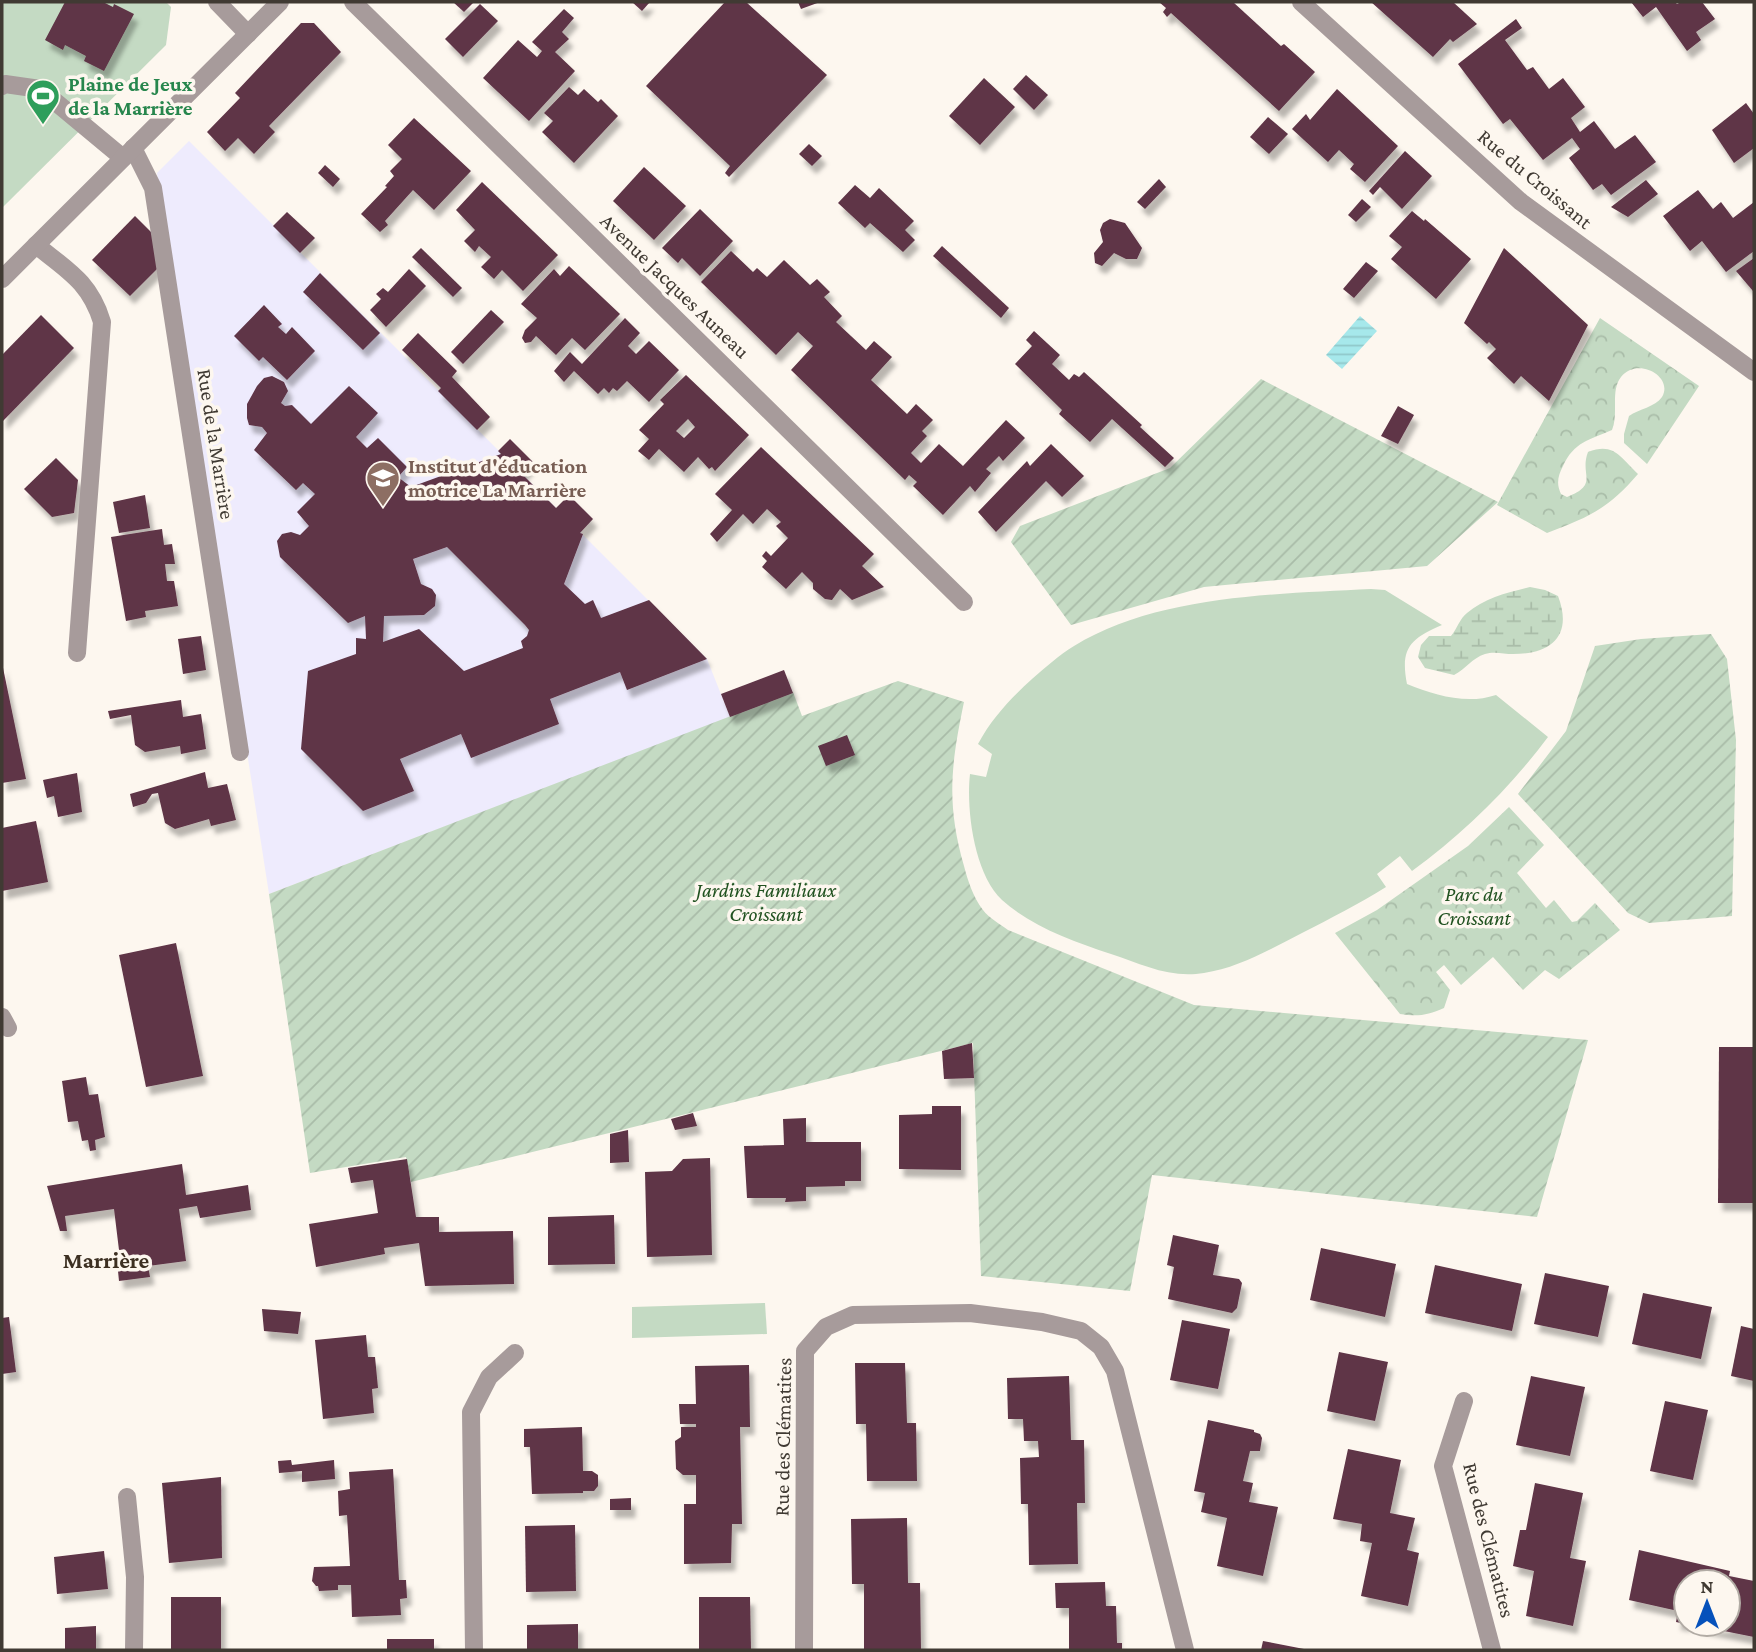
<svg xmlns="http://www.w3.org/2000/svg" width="1756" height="1652" viewBox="0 0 1756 1652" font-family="'Crimson Pro',serif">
<defs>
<pattern id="wetland-marsh" width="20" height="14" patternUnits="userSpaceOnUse" patternTransform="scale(1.75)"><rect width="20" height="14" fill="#c4dac3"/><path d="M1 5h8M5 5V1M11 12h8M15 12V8" fill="none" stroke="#a9bca8"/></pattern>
<pattern id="park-crowns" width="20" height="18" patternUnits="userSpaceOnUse" patternTransform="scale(1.75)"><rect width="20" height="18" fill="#c4dac3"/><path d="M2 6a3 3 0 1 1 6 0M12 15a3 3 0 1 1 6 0" fill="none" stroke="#a9bca8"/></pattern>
<pattern id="garden-furrows" width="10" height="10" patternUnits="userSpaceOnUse" patternTransform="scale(1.75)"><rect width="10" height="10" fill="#c4dac3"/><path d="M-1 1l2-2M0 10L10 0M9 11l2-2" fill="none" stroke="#a9bca8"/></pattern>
<pattern id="water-rules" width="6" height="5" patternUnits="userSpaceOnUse" patternTransform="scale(1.75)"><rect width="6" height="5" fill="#a6e8eb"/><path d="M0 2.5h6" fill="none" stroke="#90c8ca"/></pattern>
<filter id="shadow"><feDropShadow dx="4.5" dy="8" stdDeviation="2" flood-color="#0004"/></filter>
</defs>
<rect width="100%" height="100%" fill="#fdf7ef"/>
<!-- education -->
<path fill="#eeebfd" d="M189 141 707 659 730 717 269 894 157 173Z"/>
<!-- grass -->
<g fill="#c4dac3">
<path d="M2 2H166L171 7 166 45 2 208Z"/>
<path d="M1371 589 1385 590 1442 625C1410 639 1400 648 1407 684 1435 695 1466 705 1496 695L1548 737C1509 789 1464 833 1412 871L1400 856 1377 874 1386 887C1359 904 1331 918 1302 933 1271 949 1238 968 1204 973 1170 979 1142 964 1111 954 1073 941 1032 927 1002 900 974 874 966 809 970 774L986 777 992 754 978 744C992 718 1010 699 1032 679 1046 667 1059 655 1074 646 1157 595 1276 594 1371 589Z"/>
<path d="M765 1303 767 1334 632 1338V1307Z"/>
</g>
<!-- wetland -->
<path fill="url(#wetland-marsh)" d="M1530 587 1545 590 1558 596C1573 635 1552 654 1513 654 1504 654 1494 651 1485 654 1472 658 1466 669 1454 675L1425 668 1418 657 1421 645 1429 636H1451C1457 629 1460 618 1467 613 1484 598 1509 592 1530 587Z"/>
<!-- park -->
<g fill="url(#park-crowns)">
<path d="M1600 318 1699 386 1647 464 1624 443V434L1629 416C1639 409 1655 407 1662 397 1674 377 1638 356 1621 377 1610 391 1619 413 1612 430 1589 440 1574 442 1563 466 1558 476 1556 483 1561 494L1567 497C1600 484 1579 475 1588 452 1614 442 1620 457 1638 474 1608 509 1589 517 1547 533L1497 505Z"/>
<path d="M1509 807 1544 845 1517 873 1546 908 1554 900 1572 922 1577 921 1595 903 1620 930 1559 979 1545 970 1523 990 1493 957 1461 985 1444 965 1436 972 1450 990 1444 1008C1428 1015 1418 1017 1400 1014L1335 933 1377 910 1468 846Z"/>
</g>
<!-- garden -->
<g fill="url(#garden-furrows)">
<path d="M1261 379 1498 502 1427 566 1204 587 1071 625 1011 542 1020 526 1170 468Z"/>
<path d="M1711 634 1727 659 1736 740 1732 916 1649 923 1628 913 1518 794 1566 731 1595 646 1641 639Z"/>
<path d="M898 681 964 702C951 764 946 804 964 866 968 881 973 897 983 910 989 918 1000 924 1008 930L1194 1005 1588 1040 1537 1217 1152 1175 1130 1291 981 1276 973 1043 411 1182 406 1157 310 1173 269 894 793 692 802 716Z"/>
</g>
<!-- water -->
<path fill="url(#water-rules)" d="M1360 316 1377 331 1342 369 1326 355Z"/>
<!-- building -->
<g fill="#5e3446" fill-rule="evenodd" filter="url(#shadow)">
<path d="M65 2H103L113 7 114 4 134 14 104 71 84 61 86 56 65 45 63 50 45 40Z"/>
<path d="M453 2H474L464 12Z"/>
<path d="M632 2H650L642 11Z"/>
<path d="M725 2H746L827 75 729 177 725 173 730 166 646 86Z"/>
<path d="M798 2H820L801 9Z"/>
<path d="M1159 2H1233L1281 46 1284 44 1315 72 1279 111 1171 13 1167 17 1163 12 1166 8Z"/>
<path d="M1371 2H1453L1477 24 1453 42 1450 39 1433 57Z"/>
<path d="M1631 2H1675L1677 4 1681 2H1702L1715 19 1696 32 1701 40 1687 51 1656 7 1643 17Z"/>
<path d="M480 4 498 21 463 57 445 39Z"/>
<path d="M564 9 574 18 562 32 569 39 555 52 575 71 529 121 483 78 518 40 537 57 542 51 532 42Z"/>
<path d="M1516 19 1522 28 1505 40 1527 70 1533 67 1549 89 1563 78 1585 107 1571 118 1580 132 1594 121 1615 149 1635 135 1656 162 1611 195 1602 184 1593 190 1569 158 1580 149 1572 138 1543 160 1510 119 1503 124 1458 64Z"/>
<path d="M301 23H314L341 52 269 126 275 132 254 154 238 138 225 151 207 132 240 98 235 93Z"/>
<path d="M1026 75 1048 95 1034 110 1013 89Z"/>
<path d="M984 78 1015 107 980 145 949 116Z"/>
<path d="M569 87 578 95 584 89 598 102 601 99 618 116 574 163 542 132 553 121 544 113Z"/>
<path d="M1337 89 1398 146 1365 182 1350 169 1354 164 1339 150 1328 162 1292 129 1306 114 1310 120Z"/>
<path d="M1746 103 1754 114V148L1734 163 1712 130Z"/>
<path d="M1268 117 1288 134 1269 154 1250 137Z"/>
<path d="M414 118 471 171 434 210 413 190 385 221 388 225 380 232 361 214 387 187 385 186 394 176 390 171 402 159 388 145Z"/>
<path d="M809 144 822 156 812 166 799 154Z"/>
<path d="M1405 151 1432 176 1402 209 1380 187 1373 195 1369 191Z"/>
<path d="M325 165 340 179 333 187 318 173Z"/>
<path d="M644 167 686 206 654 240 613 201Z"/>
<path d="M1159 179 1166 187 1145 209 1137 202Z"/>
<path d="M1646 180 1658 194 1628 217 1611 207Z"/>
<path d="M482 182 558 255 523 291 502 270 494 279 481 267 491 257 479 246 475 252 464 241 475 230 456 210Z"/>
<path d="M855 185 870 198 879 188 914 221 905 230 915 240 903 252 870 223 865 228 838 203Z"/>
<path d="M1698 190 1713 209 1721 202 1733 218 1754 202V251L1726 272 1702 241 1690 251 1663 216Z"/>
<path d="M1362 199 1371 207 1356 222 1348 215Z"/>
<path d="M700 209 733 241 700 276 682 258 678 263 662 248Z"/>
<path d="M1412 211 1424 221 1425 219 1471 259 1436 299 1391 259 1402 247 1389 236Z"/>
<path d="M287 212 315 238 300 253 273 226Z"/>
<path d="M135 216 152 233 158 268 130 296 92 260Z"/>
<path d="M1110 219 1125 223 1142 248 1137 259H1126L1114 253 1102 266 1095 263 1094 253 1103 242 1100 230 1103 223Z"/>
<path d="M942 246 1009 308 1001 318 933 256Z"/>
<path d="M421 248 462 288 453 297 412 257Z"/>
<path d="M1504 248 1588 325 1549 401 1521 376 1514 384 1487 358 1496 349 1489 342 1487 344 1464 323Z"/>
<path d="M731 251 753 272 757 268 767 277 784 260 810 285 817 279 830 292 824 297 842 316 836 322 866 350 874 341 892 357 871 380 907 414 916 404 933 420 922 431 927 436 911 453 921 463 939 444 963 466 1006 420 1025 438 1003 461 999 456 986 469 991 473 975 492 970 486 943 515 913 486 917 482 909 475 905 480 791 370 813 346 798 332 776 355 701 282Z"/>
<path d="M1754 258V290L1753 291 1736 271Z"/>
<path d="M1366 262 1378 271 1354 298 1343 289Z"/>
<path d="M569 266 620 314 585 350 572 338 556 355 536 336 531 342 525 343 522 338 525 330 537 318 521 304 554 269 560 276Z"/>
<path d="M409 269 426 286 386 327 370 310 381 299 376 294 383 288 388 292Z"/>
<path d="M320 273 380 333 363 350 303 292Z"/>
<path d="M264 305 282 324 278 327 286 334 292 327 315 351 287 380 263 357 259 361 234 336Z"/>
<path d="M491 310 504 322 463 364 451 352Z"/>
<path d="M41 315 74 348 2 422V355Z"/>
<path d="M625 318 640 333 628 346 636 354 649 341 679 370 649 402 627 381 617 391 613 388 609 393 604 388 598 394 574 371 564 382 554 371 570 352 582 364Z"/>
<path d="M1034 331 1060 355 1052 364 1069 380 1074 374 1079 377 1084 372 1142 425 1140 427 1174 458 1165 467 1112 419 1090 442 1059 414 1062 410 1015 364 1032 346 1026 340Z"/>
<path d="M418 333 457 371 452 377 490 417 477 430 438 391 441 388 402 350Z"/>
<path d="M686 375 749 435 715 471 712 467 709 469 698 457 684 472 659 449 649 460 638 451 649 439 639 430 664 404 660 400ZM688 419 695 427 684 438 676 431Z"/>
<path d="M272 376 284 382 288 391 281 403 285 406 292 405 311 424 349 386 378 413 356 437 367 448 378 438 407 467 398 477 411 487 501 454 498 451 510 439 533 462 522 474 556 508 569 495 593 519 580 533 583 534 564 584 585 604 593 600 601 618 649 600 707 659 627 690 620 672 550 699 559 724 471 758 461 734 400 759 414 791 363 811 301 749 308 671 356 654V638L366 639 365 616 348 623 280 557 277 541 282 534 291 532 300 535 309 526 297 512 315 494 303 483 296 490 254 450 267 433 262 427 249 425 247 418V404L257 386 264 378ZM447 547 525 625 529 630 527 636 521 641 523 648 464 671 419 629 383 642 384 616 424 615 435 606 436 595 432 589 421 584 413 559Z"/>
<path d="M1398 406 1414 415 1398 444 1381 436Z"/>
<path d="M1051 444 1084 476 1062 497 1046 481 996 532 978 512 1027 461 1030 466Z"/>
<path d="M761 447 874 554 862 566 884 587 852 600 840 589 832 600 825 599 813 589V583L802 572 786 589 762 567 767 561 762 556 766 551 771 556 788 538 776 526 781 522 767 509 753 524 743 514 717 542 710 534 732 510 715 494Z"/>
<path d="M56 458 78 480 74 513 52 517 24 489Z"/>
<path d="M145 495 150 528 119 533 113 502Z"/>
<path d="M162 529 164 545 172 544 175 564H165L167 581H174L178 606 145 611 146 617 126 621 111 537Z"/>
<path d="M201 636 206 670 183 674 178 639Z"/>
<path d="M2 663 26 779 2 783Z"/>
<path d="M784 670 793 693 730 717 721 694Z"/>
<path d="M181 700 183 717 201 714 206 749 181 754 180 746 145 752 135 745 131 715 110 719 108 711Z"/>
<path d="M847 735 855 755 826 766 818 746Z"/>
<path d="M205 772 208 788 227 784 236 820 211 826 209 819 175 829 165 823 158 793 152 794 146 803 133 807 130 794Z"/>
<path d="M77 773 82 812 58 817 54 796 47 798 43 780Z"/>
<path d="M36 821 48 882 2 891V828Z"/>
<path d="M176 943 203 1076 146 1087 119 955Z"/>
<path d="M972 1043 974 1078 944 1079 942 1051Z"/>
<path d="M1719 1047H1754V1203H1718Z"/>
<path d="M86 1077 89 1095 98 1094 105 1137 95 1140 96 1150 90 1151 88 1140 82 1141 78 1121 68 1122 62 1081Z"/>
<path d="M932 1106H961V1170L899 1169V1115L932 1114Z"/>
<path d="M693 1113 697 1126 675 1130 671 1119Z"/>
<path d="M806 1118V1142H861V1181H845V1186L806 1187V1201L785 1202 786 1198H747L744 1146 784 1145 783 1119Z"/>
<path d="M628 1130 629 1162 610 1163V1134Z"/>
<path d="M710 1158 712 1255 647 1257 645 1172 672 1171 683 1159Z"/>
<path d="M407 1159 416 1217H439V1232L513 1231 514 1284 425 1286 419 1243 384 1248 385 1254 316 1267 309 1224 378 1213 373 1180 351 1183 348 1168Z"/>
<path d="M182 1164 186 1195 248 1185 251 1210 200 1218 197 1206 179 1209 186 1261 148 1266 150 1277 119 1281 116 1251 119 1250 114 1209 65 1216 67 1231H60L47 1186Z"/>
<path d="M614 1215 615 1264 548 1265V1217Z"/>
<path d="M1173 1235 1219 1245 1213 1275 1239 1279 1242 1283 1237 1308 1232 1313 1168 1299 1174 1267 1167 1265Z"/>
<path d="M1321 1248 1396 1264 1385 1317 1310 1300Z"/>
<path d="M1435 1265 1522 1284 1512 1331 1425 1313Z"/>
<path d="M1545 1273 1609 1286 1598 1337 1534 1324Z"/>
<path d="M1643 1293 1712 1307 1701 1359 1632 1344Z"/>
<path d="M262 1309 301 1312 298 1334 264 1331Z"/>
<path d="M9 1317 16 1372 2 1374V1318Z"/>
<path d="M1182 1320 1230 1329 1218 1389 1170 1380Z"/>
<path d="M1741 1326 1754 1329V1381L1731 1376Z"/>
<path d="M366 1335 368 1357H375L378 1388 372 1389 374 1413 323 1419 315 1340Z"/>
<path d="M1339 1352 1388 1362 1375 1421 1327 1411Z"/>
<path d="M855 1363H905L907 1423H916L917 1481H867L866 1424H856Z"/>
<path d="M749 1365 750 1427H740L742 1524H732L731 1563 684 1564V1504H696V1475H683L676 1469 675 1441 681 1437V1427H696V1424H680L679 1404H696L695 1366Z"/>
<path d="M1069 1376 1071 1440H1084L1085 1503H1077L1078 1564 1029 1565 1028 1504H1021L1020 1458 1039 1457 1038 1441H1024L1023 1419H1008L1007 1378Z"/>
<path d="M1531 1376 1585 1387 1570 1456 1516 1445Z"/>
<path d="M1665 1401 1708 1410 1693 1480 1650 1471Z"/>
<path d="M1208 1420 1254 1430V1432L1260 1434 1262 1438 1260 1451H1250L1243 1481 1253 1483 1249 1502 1278 1507 1263 1576 1217 1566 1227 1518 1201 1512 1205 1493 1194 1491Z"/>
<path d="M582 1427 583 1471H592L598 1475V1486L594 1491H583V1493L532 1494 530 1447H524V1429Z"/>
<path d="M1348 1449 1401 1460 1390 1513 1415 1518 1407 1550 1419 1553 1408 1606 1361 1596 1372 1543 1360 1541 1362 1524 1333 1519Z"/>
<path d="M291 1460 292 1465 334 1460 335 1479 302 1482V1471L279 1473 278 1461Z"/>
<path d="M393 1469 399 1580H406L407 1598 400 1599 401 1615 352 1617 351 1585H338V1590L319 1591 318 1586H316L312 1581 314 1567 350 1566 347 1515 339 1516 338 1491 350 1489 349 1472Z"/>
<path d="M221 1477 222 1558 169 1563 162 1483Z"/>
<path d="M1535 1483 1583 1493 1570 1558 1586 1561 1573 1626 1526 1616 1534 1571 1513 1566 1520 1530H1526Z"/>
<path d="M631 1498V1510H610V1499Z"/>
<path d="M907 1518 908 1583H920L921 1650H864V1584H852L851 1519Z"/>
<path d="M575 1525 576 1591 526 1592 525 1526Z"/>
<path d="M1639 1550 1730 1571 1729 1576 1754 1581V1637L1694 1625 1728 1624V1582H1686V1624L1676 1622 1678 1611 1629 1600Z"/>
<path d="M104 1551 108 1589 57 1594 54 1557Z"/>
<path d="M1105 1582 1106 1606H1116L1117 1643H1122V1650H1069V1608H1056L1055 1583Z"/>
<rect x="171" y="1597" width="50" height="53"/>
<path d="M699 1597H750L751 1650H699Z"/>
<path d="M578 1624V1650H527V1625Z"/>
<path d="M96 1626V1650H65V1628Z"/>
<rect x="387" y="1639" width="47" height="11"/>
<path d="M1263 1641 1304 1649V1650H1261Z"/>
</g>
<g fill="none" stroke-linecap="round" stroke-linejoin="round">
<!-- minor -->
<g stroke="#a79b9b" stroke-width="18">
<path d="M217 2 248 34"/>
<path d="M353 2 964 602"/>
<path d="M1301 2 1521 202 1754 372"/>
<path d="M2 86 5 84 40 89 123 158"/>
<path d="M133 148 153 188 240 752"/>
<path d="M36 245C67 270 90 282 102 322L77 653"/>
<path d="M2 279 280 2"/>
<path d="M2 1017 8 1028"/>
<path d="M1464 1401 1443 1466 1492 1650"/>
<path d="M127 1497 135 1577 134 1650"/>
<path d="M474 1650 471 1412 489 1377 515 1353"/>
<path d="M804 1650 805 1351 826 1327 853 1315 970 1313 1042 1322 1081 1331 1101 1347 1115 1371 1185 1650"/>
</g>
</g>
<!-- icons -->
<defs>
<g id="stadium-pin" transform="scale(1.75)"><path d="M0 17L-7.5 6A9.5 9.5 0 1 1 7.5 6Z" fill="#2e9e5b" stroke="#fdf7ef"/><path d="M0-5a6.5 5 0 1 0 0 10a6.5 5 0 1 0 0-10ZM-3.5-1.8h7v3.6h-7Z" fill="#fff"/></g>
<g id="school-pin" transform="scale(1.75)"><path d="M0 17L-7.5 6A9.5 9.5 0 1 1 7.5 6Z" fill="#8d6e63" stroke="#fdf7ef"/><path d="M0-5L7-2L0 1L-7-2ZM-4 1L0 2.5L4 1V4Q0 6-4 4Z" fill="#fff"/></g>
</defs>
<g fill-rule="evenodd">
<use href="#stadium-pin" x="43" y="96"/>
<use href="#school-pin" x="383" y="478"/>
</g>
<g text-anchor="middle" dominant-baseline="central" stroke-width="7" stroke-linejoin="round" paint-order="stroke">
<!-- leisure labels -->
<g font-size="21" font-weight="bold" fill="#27864d" stroke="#fdf7ef" text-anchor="start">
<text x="68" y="84">Plaine de Jeux<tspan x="68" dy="24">de la Marrière</tspan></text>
</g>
<!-- street labels -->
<g font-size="21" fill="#403a33" stroke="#fdf7ef">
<text transform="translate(1535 179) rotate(40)">Rue du Croissant</text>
<text transform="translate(675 286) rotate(44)">Avenue Jacques Auneau</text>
<text transform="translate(216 444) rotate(81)">Rue de la Marrière</text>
<text transform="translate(783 1437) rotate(-89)">Rue des Clématites</text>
<text transform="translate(1489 1540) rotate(76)">Rue des Clématites</text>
</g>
<!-- education labels -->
<g font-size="21" font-weight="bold" fill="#785e54" stroke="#fdf7ef" text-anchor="start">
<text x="408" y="466">Institut d'éducation<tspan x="408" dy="24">motrice La Marrière</tspan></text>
</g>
<!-- park labels -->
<g font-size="21" font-style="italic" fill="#215220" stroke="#fdf7ef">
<text x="766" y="890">Jardins Familiaux<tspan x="766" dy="24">Croissant</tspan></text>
<text x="1474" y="894">Parc du<tspan x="1474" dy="24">Croissant</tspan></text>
</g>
<!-- neighbourhood labels -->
<g font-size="23" font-weight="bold" fill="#3d3022" stroke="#fdf7ef">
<text x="106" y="1260">Marrière</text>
</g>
</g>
<!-- border -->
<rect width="1756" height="1652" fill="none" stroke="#403a33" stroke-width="7"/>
<!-- north arrow -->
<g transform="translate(1707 1603)"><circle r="33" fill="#fdf7ef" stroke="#b1aba4" stroke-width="2"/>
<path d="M0-5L12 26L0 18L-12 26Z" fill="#0551bb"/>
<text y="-10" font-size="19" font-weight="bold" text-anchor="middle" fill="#403a33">N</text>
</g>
</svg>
